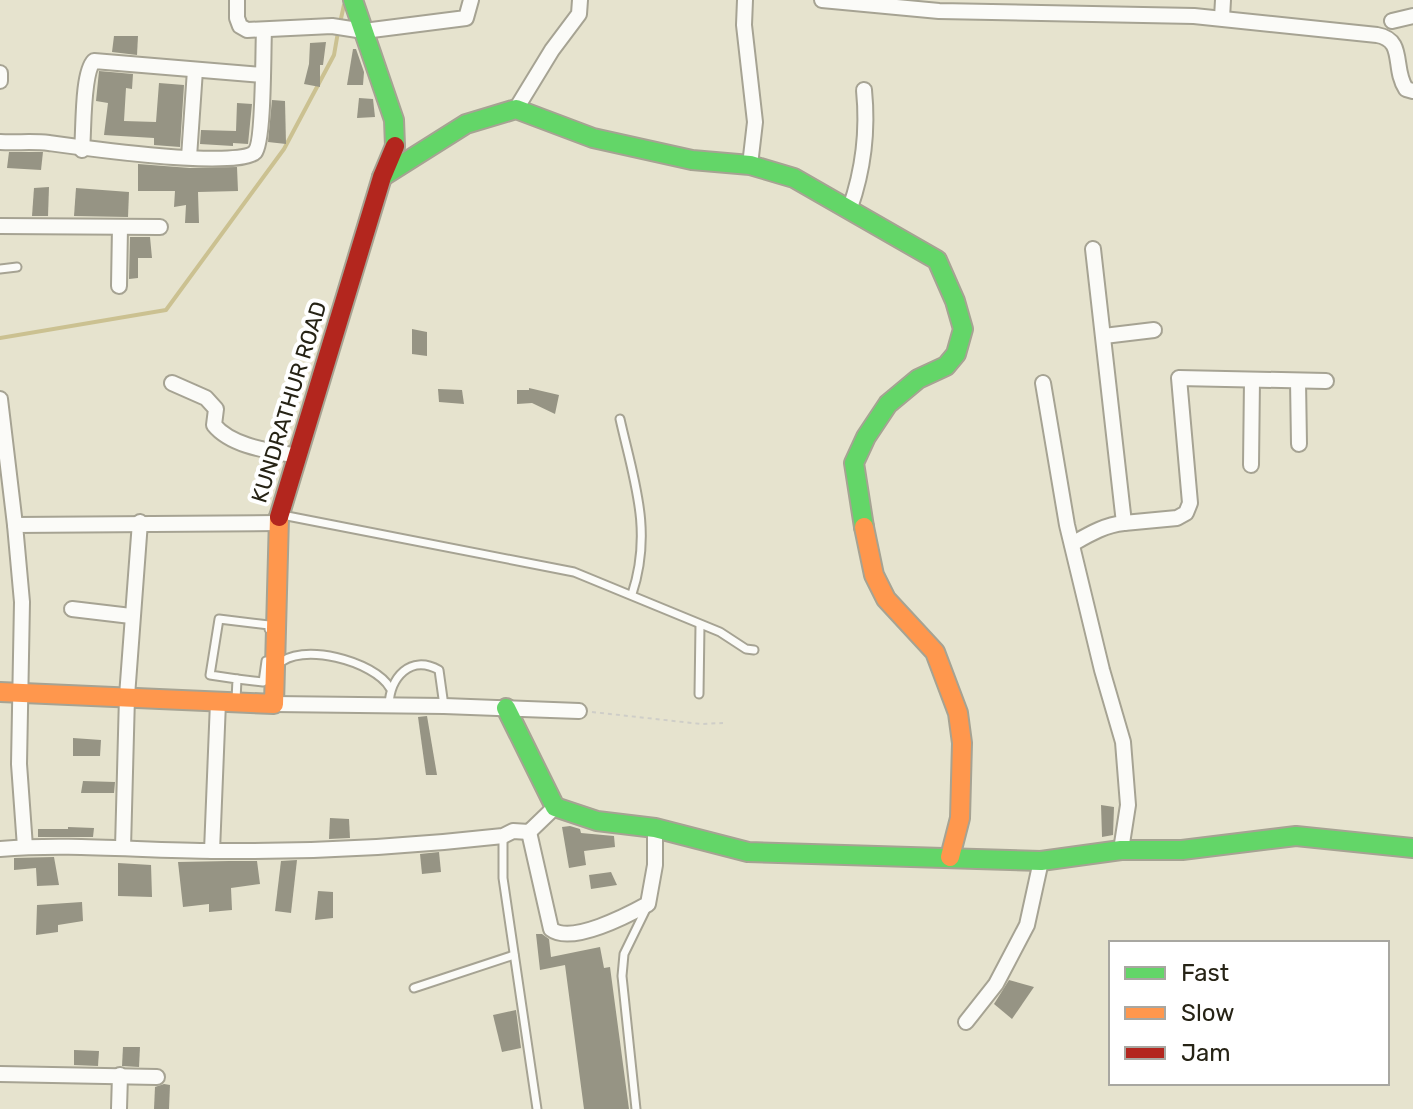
<svg xmlns="http://www.w3.org/2000/svg" width="1413" height="1109" viewBox="0 0 1413 1109" font-family="Rubik,sans-serif">
<rect width="100%" height="100%" fill="#e6e3ce"/>
<g fill="none" stroke-linecap="round" stroke-linejoin="round">
<!-- stream -->
<g stroke="#cbc191" stroke-width="4">
<path d="M340 23 344 5"/>
<path d="M0 338 166 310 284 149 334 55 338 32"/>
</g>
</g>
<!-- building -->
<g fill="#969484">
<path d="M114 36H138L137 55 112 52Z"/>
<path d="M326 42 323 65H320V87L304 84 309 64 310 43Z"/>
<path d="M353 49H356L364 72 363 85H347Z"/>
<path d="M99 71 133 74 132 89 126 88 124 121 156 122 159 83 184 85 180 147 154 145V138L104 135 108 103 96 101Z"/>
<path d="M359 98 373 99 375 117 357 118Z"/>
<path d="M272 100 285 101 286 144 268 142Z"/>
<path d="M237 103 252 104 248 144 233 143V146L200 144 201 130 236 131Z"/>
<path d="M9 152H43L41 170 7 168Z"/>
<path d="M138 164 190 168 237 167 238 191 198 192 199 223H185L186 205 174 207 175 191H138Z"/>
<path d="M49 187 48 216H32L34 188Z"/>
<path d="M76 188 129 192 128 217 74 216Z"/>
<path d="M130 237H150L152 258H138V278L129 279Z"/>
<path d="M412 329 427 332V356L412 354Z"/>
<path d="M529 388 559 395 555 414 532 403 517 404V390H529Z"/>
<path d="M438 389 462 390 464 404 439 402Z"/>
<path d="M427 716 437 775H426L418 717Z"/>
<path d="M73 738 101 740 100 756H73Z"/>
<path d="M83 781 115 782 114 793H81Z"/>
<path d="M1101 805 1114 807 1113 835 1102 837Z"/>
<path d="M330 818 349 819 350 838 329 839Z"/>
<path d="M570 826 580 829 581 833 614 836 615 847 584 851 586 865 569 868 562 827Z"/>
<path d="M68 827 94 828 93 837H38V829H68Z"/>
<path d="M439 852 441 872 422 874 420 854Z"/>
<path d="M54 857 59 885 37 886 36 868 14 870V858Z"/>
<path d="M297 860 291 913 275 911 281 861Z"/>
<path d="M229 861H257L260 884 231 888 232 910 209 912V904L183 907 178 862Z"/>
<path d="M118 863 151 865 152 897 118 896Z"/>
<path d="M611 872 617 885 591 889 589 875Z"/>
<path d="M318 891 333 892V918L315 920Z"/>
<path d="M82 902 83 921 58 925V932L36 935 37 905Z"/>
<path d="M536 934H542L549 939 551 957 600 947 604 968 610 967 629 1109H584L565 965 540 970Z"/>
<path d="M1009 980 1034 987 1012 1019 994 1004Z"/>
<path d="M516 1010 521 1048 502 1052 493 1015Z"/>
<path d="M123 1047H140L139 1067 122 1066Z"/>
<path d="M74 1050 99 1051 98 1066 74 1065Z"/>
<path d="M164 1084 170 1085 169 1109H154L155 1087Z"/>
</g>
<g fill="none" stroke-linecap="round" stroke-linejoin="round">
<!-- lane casing -->
<g stroke="#a6a393" stroke-width="11">
<g id="lane">
<path d="M0 269 17 267"/>
<path d="M620 419C634 481 653 531 632 594"/>
<path d="M282 515 574 572 720 632 746 649 754 650"/>
<path d="M278 665C299 641 375 661 390 688"/>
<path d="M237 679 263 682 266 661"/>
<path d="M699 694 700 625"/>
<path d="M236 700 237 679 210 675 219 619 269 625V629"/>
<path d="M389 705C390 678 410 654 439 670L444 706"/>
<path d="M503 836V878L537 1109"/>
<path d="M414 988 514 955"/>
<path d="M636 1109 622 976 624 954 646 909"/>
</g>
</g>
<!-- street casing -->
<g stroke="#a6a393" stroke-width="18">
<g id="street">
<path d="M237 0V18L240 26 247 30 332 26 364 31 466 18 471 0"/>
<path d="M745 0 744 25 755 122 750 165"/>
<path d="M822 0 939 11 1194 16 1377 35C1406 40 1392 68 1406 89L1413 91"/>
<path d="M1222 18 1223 0"/>
<path d="M1392 21 1413 16"/>
<path d="M0 73V81"/>
<path d="M516 109 552 50 579 14 580 0"/>
<path d="M0 142C16 143 33 141 49 143 78 147 239 170 255 152 264 142 263 49 264 30"/>
<path d="M82 150C84 130 82 73 94 61L262 75"/>
<path d="M189 157 195 70"/>
<path d="M850 208C863 171 868 130 864 90"/>
<path d="M0 226 160 227"/>
<path d="M119 286 120 227"/>
<path d="M1104 336 1154 330"/>
<path d="M1298 381 1299 444"/>
<path d="M172 383 206 398 216 409 214 425C232 447 271 451 298 456"/>
<path d="M1043 383 1067 525 1102 670 1123 742 1128 805 1121 850"/>
<path d="M0 399 15 525"/>
<path d="M1251 465 1252 380"/>
<path d="M1124 523 1177 518 1186 513 1190 503 1179 378 1326 381"/>
<path d="M1072 544C1088 535 1104 525 1124 523L1093 249"/>
<path d="M72 609 131 616"/>
<path d="M274 704 444 706 579 711"/>
<path d="M529 832 551 929C571 945 628 915 648 904L655 865V828"/>
<path d="M25 847 19 764 22 602 15 525 277 523"/>
<path d="M123 848 127 696 140 522"/>
<path d="M0 849C72 843 143 851 215 851 312 852 407 847 503 836L513 831 529 832 555 807"/>
<path d="M212 851 218 702"/>
<path d="M966 1022 996 984 1027 925 1041 861"/>
<path d="M0 1074 157 1077"/>
<path d="M119 1109 120 1075"/>
</g>
</g>
<!-- fast casing -->
<g stroke="#a6a393" stroke-width="22">
<g id="fast">
<path d="M353 0 394 120 395 146"/>
<path d="M382 177 466 124 516 109 593 138 692 160 750 165 794 178 937 260 955 301 963 329 956 354 946 366 918 379 888 404 866 437 854 463 864 527"/>
<path d="M506 708 555 807 597 821 655 828 748 852 1041 861 1121 850H1182L1296 836 1413 848"/>
</g>
</g>
<!-- slow casing -->
<g stroke="#a6a393" stroke-width="22">
<g id="slow">
<path d="M864 527 874 575 886 599 935 652 958 713 962 743 960 818 950 857"/>
<path d="M0 692 274 704 279 517"/>
</g>
</g>
<!-- jam casing -->
<g stroke="#a6a393" stroke-width="22">
<path id="jam" d="M279 517 382 177 395 146"/>
</g>
<!-- path -->
<path stroke="#cfcec8" stroke-width="2" stroke-dasharray="4 4" stroke-linecap="butt" d="M592 712 701 724 723 723"/>
<!-- lane -->
<use href="#lane" stroke="#fbfbf8" stroke-width="7"/>
<!-- street -->
<use href="#street" stroke="#fbfbf8" stroke-width="14"/>
<!-- fast -->
<use href="#fast" stroke="#63d668" stroke-width="18"/>
<!-- slow -->
<use href="#slow" stroke="#ff974d" stroke-width="18"/>
<!-- jam -->
<use href="#jam" stroke="#b3261e" stroke-width="18"/>
</g>
<g text-anchor="middle" dominant-baseline="central" stroke-width="8" stroke-linejoin="round" paint-order="stroke">
<!-- street labels -->
<g font-size="22" fill="#262315" stroke="#fff">
<text transform="translate(289 402) rotate(-73)">KUNDRATHUR ROAD</text>
</g>
</g>
<!-- legend -->
<rect x="1109" y="941" width="280" height="144" fill="#ffffff" stroke="#a8a7a1" stroke-width="2"/>
<rect x="1125" y="967" width="40" height="12" fill="#63d668" stroke="#a8a7a1" stroke-width="2"/>
<text x="1181" y="981" font-size="24" fill="#262315">Fast</text>
<rect x="1125" y="1007" width="40" height="12" fill="#ff974d" stroke="#a8a7a1" stroke-width="2"/>
<text x="1181" y="1021" font-size="24" fill="#262315">Slow</text>
<rect x="1125" y="1047" width="40" height="12" fill="#b3261e" stroke="#a8a7a1" stroke-width="2"/>
<text x="1181" y="1061" font-size="24" fill="#262315">Jam</text>
</svg>
